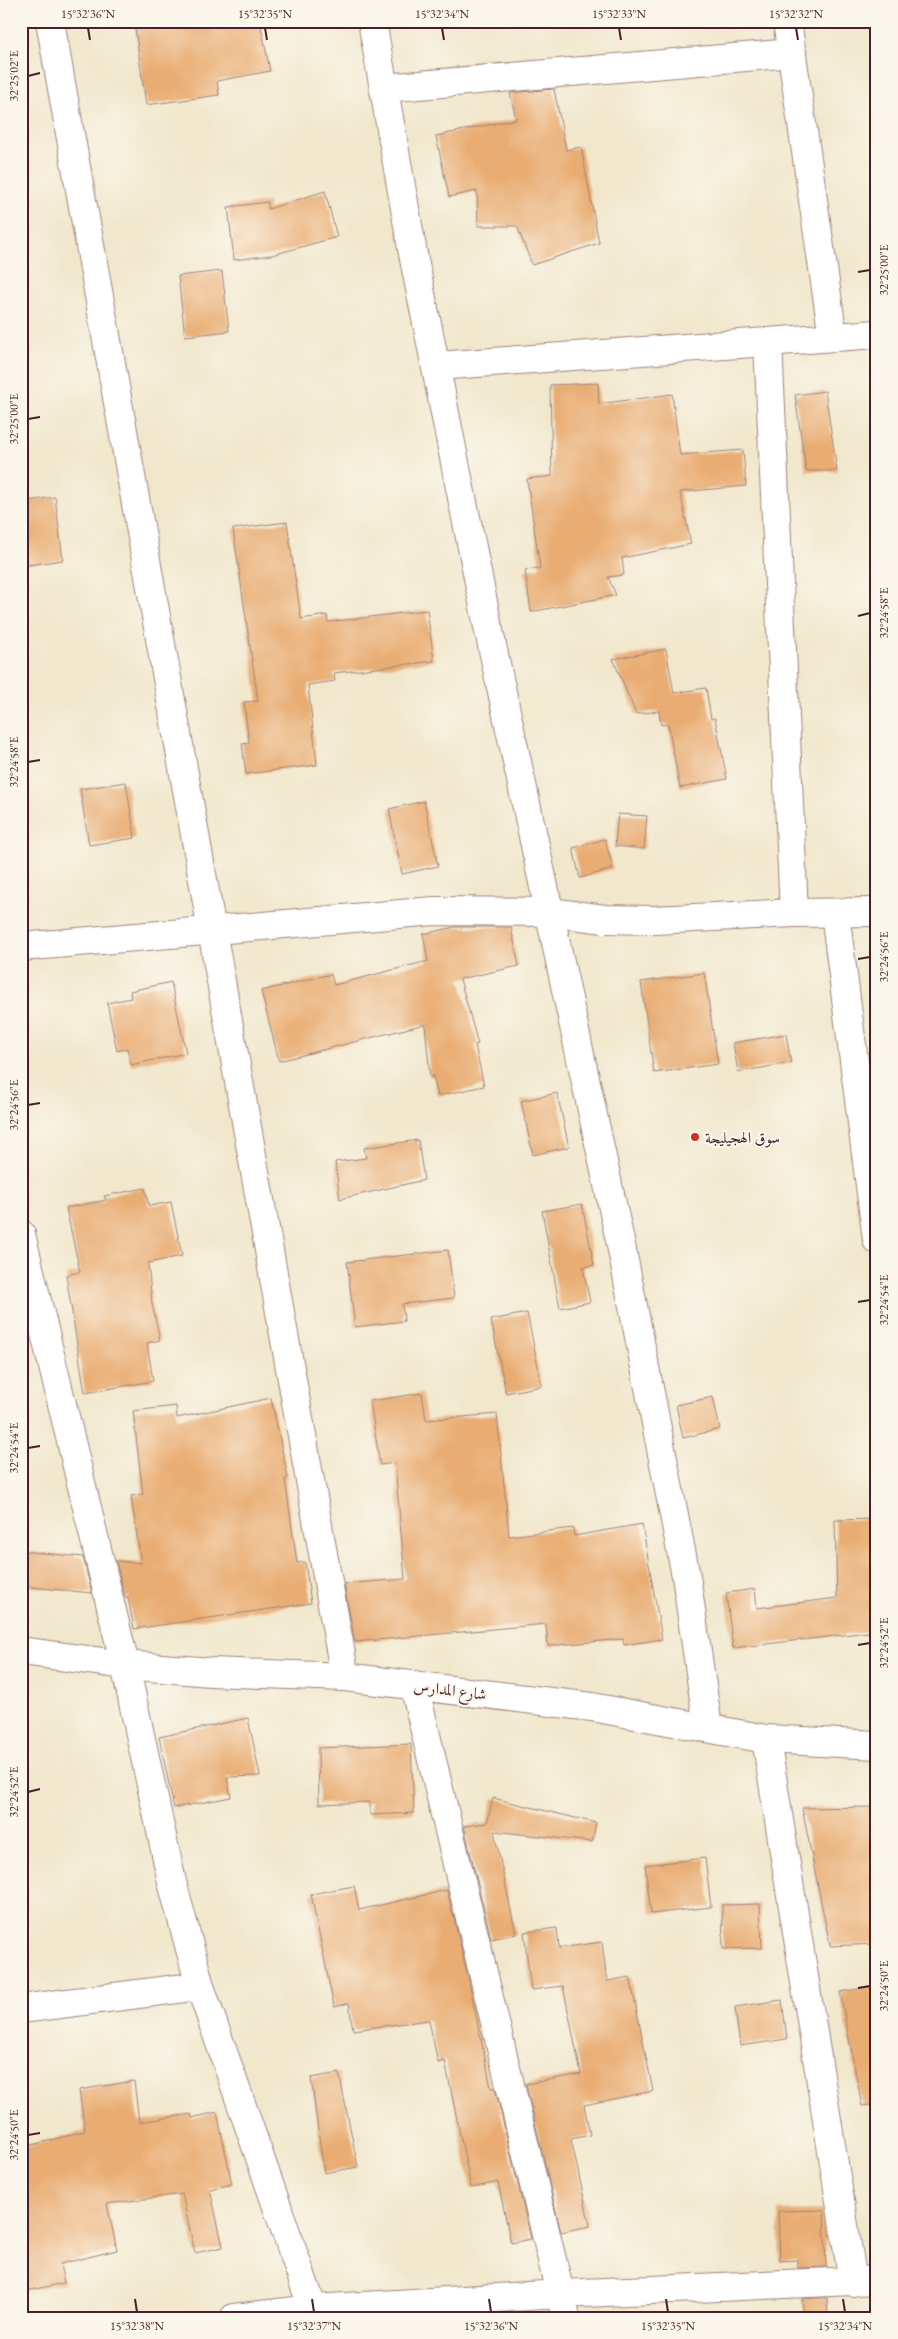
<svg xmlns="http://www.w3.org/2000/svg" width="898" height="2339" viewBox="0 0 898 2339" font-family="'EB Garamond',Amiri,serif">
<rect width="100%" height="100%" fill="#fbf7ec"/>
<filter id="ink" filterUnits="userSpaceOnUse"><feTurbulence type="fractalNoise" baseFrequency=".02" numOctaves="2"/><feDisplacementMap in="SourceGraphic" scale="10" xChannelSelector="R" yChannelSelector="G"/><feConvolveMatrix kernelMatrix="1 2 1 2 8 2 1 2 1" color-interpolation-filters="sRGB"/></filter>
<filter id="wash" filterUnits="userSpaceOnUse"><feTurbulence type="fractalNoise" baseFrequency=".0096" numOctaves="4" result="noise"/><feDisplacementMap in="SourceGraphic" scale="20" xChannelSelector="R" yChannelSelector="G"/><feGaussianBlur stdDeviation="1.12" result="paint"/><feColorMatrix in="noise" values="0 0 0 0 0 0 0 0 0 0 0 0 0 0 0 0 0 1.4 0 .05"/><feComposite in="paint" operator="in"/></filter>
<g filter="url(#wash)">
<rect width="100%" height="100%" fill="#f1e7cc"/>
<g id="blocks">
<!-- building -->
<g fill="#e9ad73">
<path d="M134 21H260L270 71 217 81 219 95 146 105Z"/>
<path d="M554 89 566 150 581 147 599 243 532 265 517 226H478L477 191 449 197 436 136 516 119 510 93Z"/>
<path d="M325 191 337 237 272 255 234 260 228 207 268 202V209Z"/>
<path d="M222 271 229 331 185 336 178 276Z"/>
<path d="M598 383 599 404 672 394 680 455 743 450 746 486 680 492 691 544 622 558 624 575 608 577 616 595 531 612 525 570 540 568 527 479 552 476 550 385Z"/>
<path d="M825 391 837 471H806L795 395Z"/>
<path d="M55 497 63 560 21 566V502Z"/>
<path d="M287 522 301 619 327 615 328 622 427 610 434 661 334 673 335 681 308 685 317 765 246 774 242 744 249 743 244 702 258 701 233 529Z"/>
<path d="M666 649 674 693 706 688 711 719 715 718 727 779 680 788 668 724 661 725 659 711 636 714 613 659Z"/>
<path d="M126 782 135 838 89 845 80 789Z"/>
<path d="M424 801 438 866 402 874 389 809Z"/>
<path d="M618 814 647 816 644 849 615 846Z"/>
<path d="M605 839 613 869 580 878 573 848Z"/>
<path d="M455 927H511L519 966 460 979 478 1044 475 1045 484 1086 438 1096 433 1076 430 1077 425 1024 279 1061 261 991 331 974 334 985 428 961 423 934Z"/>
<path d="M704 973 718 1064 654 1073 641 982Z"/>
<path d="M171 982 186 1053 131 1065 127 1048 117 1051 107 1003 131 998 130 991Z"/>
<path d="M786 1034 791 1063 738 1072 733 1043Z"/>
<path d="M557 1093 569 1147 533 1155 521 1101Z"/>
<path d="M418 1140 424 1180 340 1199 335 1162 366 1158 364 1148Z"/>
<path d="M145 1188 149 1206 171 1202 182 1256 148 1263 152 1304 160 1340 147 1343 153 1381 85 1393 66 1275 80 1272 66 1208 106 1200 104 1196Z"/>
<path d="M582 1204 594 1265 583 1267 590 1302 560 1308 542 1211Z"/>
<path d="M448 1250 454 1298 402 1304 404 1321 355 1327 347 1262Z"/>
<path d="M527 1313 542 1386 506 1393 491 1320Z"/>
<path d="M422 1393 426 1420 497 1414 509 1536 573 1528 574 1536 642 1524 662 1639 624 1645 623 1639 548 1646 546 1624 355 1642 344 1584 405 1579 395 1463 380 1465 370 1401Z"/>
<path d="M713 1397 720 1429 683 1438 676 1405Z"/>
<path d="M271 1398 288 1478 285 1479 297 1563 305 1562 311 1603 134 1629 128 1597H125L116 1561 141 1563 131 1496 143 1494 133 1411 176 1406 177 1418Z"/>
<path d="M875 1519 877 1631 733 1648 726 1593 755 1589 757 1608 837 1598 835 1520Z"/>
<path d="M21 1551 83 1557 92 1593 21 1586Z"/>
<path d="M248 1718 260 1776 227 1777 231 1797 174 1808 159 1737Z"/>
<path d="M411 1744 414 1813 370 1815V1802L319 1804 318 1748Z"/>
<path d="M493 1798 596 1823 592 1842 494 1831 516 1934 491 1939 464 1826 487 1823Z"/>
<path d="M877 1807V1944L830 1946 802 1808Z"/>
<path d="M705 1858 711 1907 651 1914 645 1865Z"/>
<path d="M354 1886 359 1910 447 1890 468 1977 491 2088H495L531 2239 511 2243 498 2182 471 2188 445 2061 438 2063 429 2020 353 2030 349 2003 334 2007 311 1894Z"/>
<path d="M760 1904 762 1948 723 1949 722 1905Z"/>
<path d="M557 1928 559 1948 602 1942 607 1981 630 1977 653 2091 584 2105 590 2135 571 2139 590 2226 561 2232 526 2084 581 2074 563 1986 531 1990 524 1932Z"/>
<path d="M877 1986V2104L862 2106 840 1992Z"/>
<path d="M782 2000 787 2039 740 2046 735 2007Z"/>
<path d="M339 2073 358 2167 324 2173 311 2078Z"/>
<path d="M134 2081 139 2122 191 2114 192 2118 217 2112 232 2184 210 2189 223 2247 195 2253 182 2194 107 2204 117 2250 60 2264 64 2283 21 2292V2148L85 2131 79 2090Z"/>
<path d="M824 2210 826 2267 798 2268 797 2260 780 2261 778 2211Z"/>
<path d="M827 2298 828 2318H804L802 2299Z"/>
</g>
</g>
</g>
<g filter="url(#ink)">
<use href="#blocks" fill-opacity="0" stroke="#9e837c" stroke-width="1"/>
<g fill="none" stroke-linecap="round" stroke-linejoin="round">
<!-- street casing -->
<g stroke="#9e837c" stroke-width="30">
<g id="street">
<path d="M50 21 345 1677"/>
<path d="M372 21 413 254 487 622 622 1250 686 1576 708 1727"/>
<path d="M787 21 833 337"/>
<path d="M384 88 792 53"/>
<path d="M768 342 794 913"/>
<path d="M436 366 877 334"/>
<path d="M835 913 877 1240"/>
<path d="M21 947 434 911 549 912 605 919 654 920 794 913 877 912"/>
<path d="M21 1234 125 1665 172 1882 200 1986 316 2318"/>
<path d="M414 1685 566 2318"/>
<path d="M766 1739 853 2282"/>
<path d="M21 2009 200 1986"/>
<path d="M234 2318 313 2309 560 2294 877 2280"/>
</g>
</g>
<!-- secondary casing -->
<g stroke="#9e837c" stroke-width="30">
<path id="secondary" d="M21 1651 125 1665 211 1672 345 1677 592 1707 766 1739 877 1745"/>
</g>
<!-- street -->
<use href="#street" stroke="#fff" stroke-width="28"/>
<!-- secondary -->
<use href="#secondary" stroke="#fff" stroke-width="28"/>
</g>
</g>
<!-- ticks -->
<path fill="none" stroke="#4a1f2b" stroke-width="2" d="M88 28 90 40M265 28 267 40M442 28 444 40M619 28 621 40M796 28 798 40M28 76 40 73M858 272 870 270M28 419 40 417M858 616 870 613M28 762 40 760M858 959 870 957M28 1105 40 1103M858 1302 870 1300M28 1448 40 1446M858 1645 870 1643M28 1792 40 1789M858 1988 870 1986M28 2135 40 2133M135 2299 137 2312M312 2299 314 2312M489 2299 491 2312M666 2299 668 2312M843 2299 845 2312"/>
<!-- markers -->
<circle fill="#c8321e" stroke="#fbf7ec" stroke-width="2" cx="695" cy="1137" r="5"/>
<g text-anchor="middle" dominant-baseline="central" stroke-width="4" stroke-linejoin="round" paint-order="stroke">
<!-- poi labels -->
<g font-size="16" fill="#4a1f2b" stroke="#fbf7ec" text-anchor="start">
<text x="705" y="1137">سوق الهجيليجة</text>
</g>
<!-- street labels -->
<g font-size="16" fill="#4a1f2b" stroke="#fbf7ec">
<text transform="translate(450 1690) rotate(7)">شارع المدارس</text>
</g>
</g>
<!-- margin -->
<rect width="898" height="2339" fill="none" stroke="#fbf7ec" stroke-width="55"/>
<rect x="28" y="28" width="842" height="2284" fill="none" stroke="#4a1f2b" stroke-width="2"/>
<g font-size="12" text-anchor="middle" fill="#4a1f2b">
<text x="88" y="18">15°32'36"N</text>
<text x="265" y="18">15°32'35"N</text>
<text x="442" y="18">15°32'34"N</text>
<text x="619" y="18">15°32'33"N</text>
<text x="796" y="18">15°32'32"N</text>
<text transform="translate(14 76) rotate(-90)" y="4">32°25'02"E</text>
<text transform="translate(884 270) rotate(-90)" y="4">32°25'00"E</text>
<text transform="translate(14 419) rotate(-90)" y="4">32°25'00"E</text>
<text transform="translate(884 613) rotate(-90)" y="4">32°24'58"E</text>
<text transform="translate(14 762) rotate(-90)" y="4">32°24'58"E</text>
<text transform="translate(884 957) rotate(-90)" y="4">32°24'56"E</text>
<text transform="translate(14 1105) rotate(-90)" y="4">32°24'56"E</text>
<text transform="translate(884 1300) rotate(-90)" y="4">32°24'54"E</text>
<text transform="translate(14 1448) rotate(-90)" y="4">32°24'54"E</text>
<text transform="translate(884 1643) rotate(-90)" y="4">32°24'52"E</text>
<text transform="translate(14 1792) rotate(-90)" y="4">32°24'52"E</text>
<text transform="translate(884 1986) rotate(-90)" y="4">32°24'50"E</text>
<text transform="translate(14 2135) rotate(-90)" y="4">32°24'50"E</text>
<text x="137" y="2330">15°32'38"N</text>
<text x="314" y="2330">15°32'37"N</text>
<text x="491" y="2330">15°32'36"N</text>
<text x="668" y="2330">15°32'35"N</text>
<text x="845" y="2330">15°32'34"N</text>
</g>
</svg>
